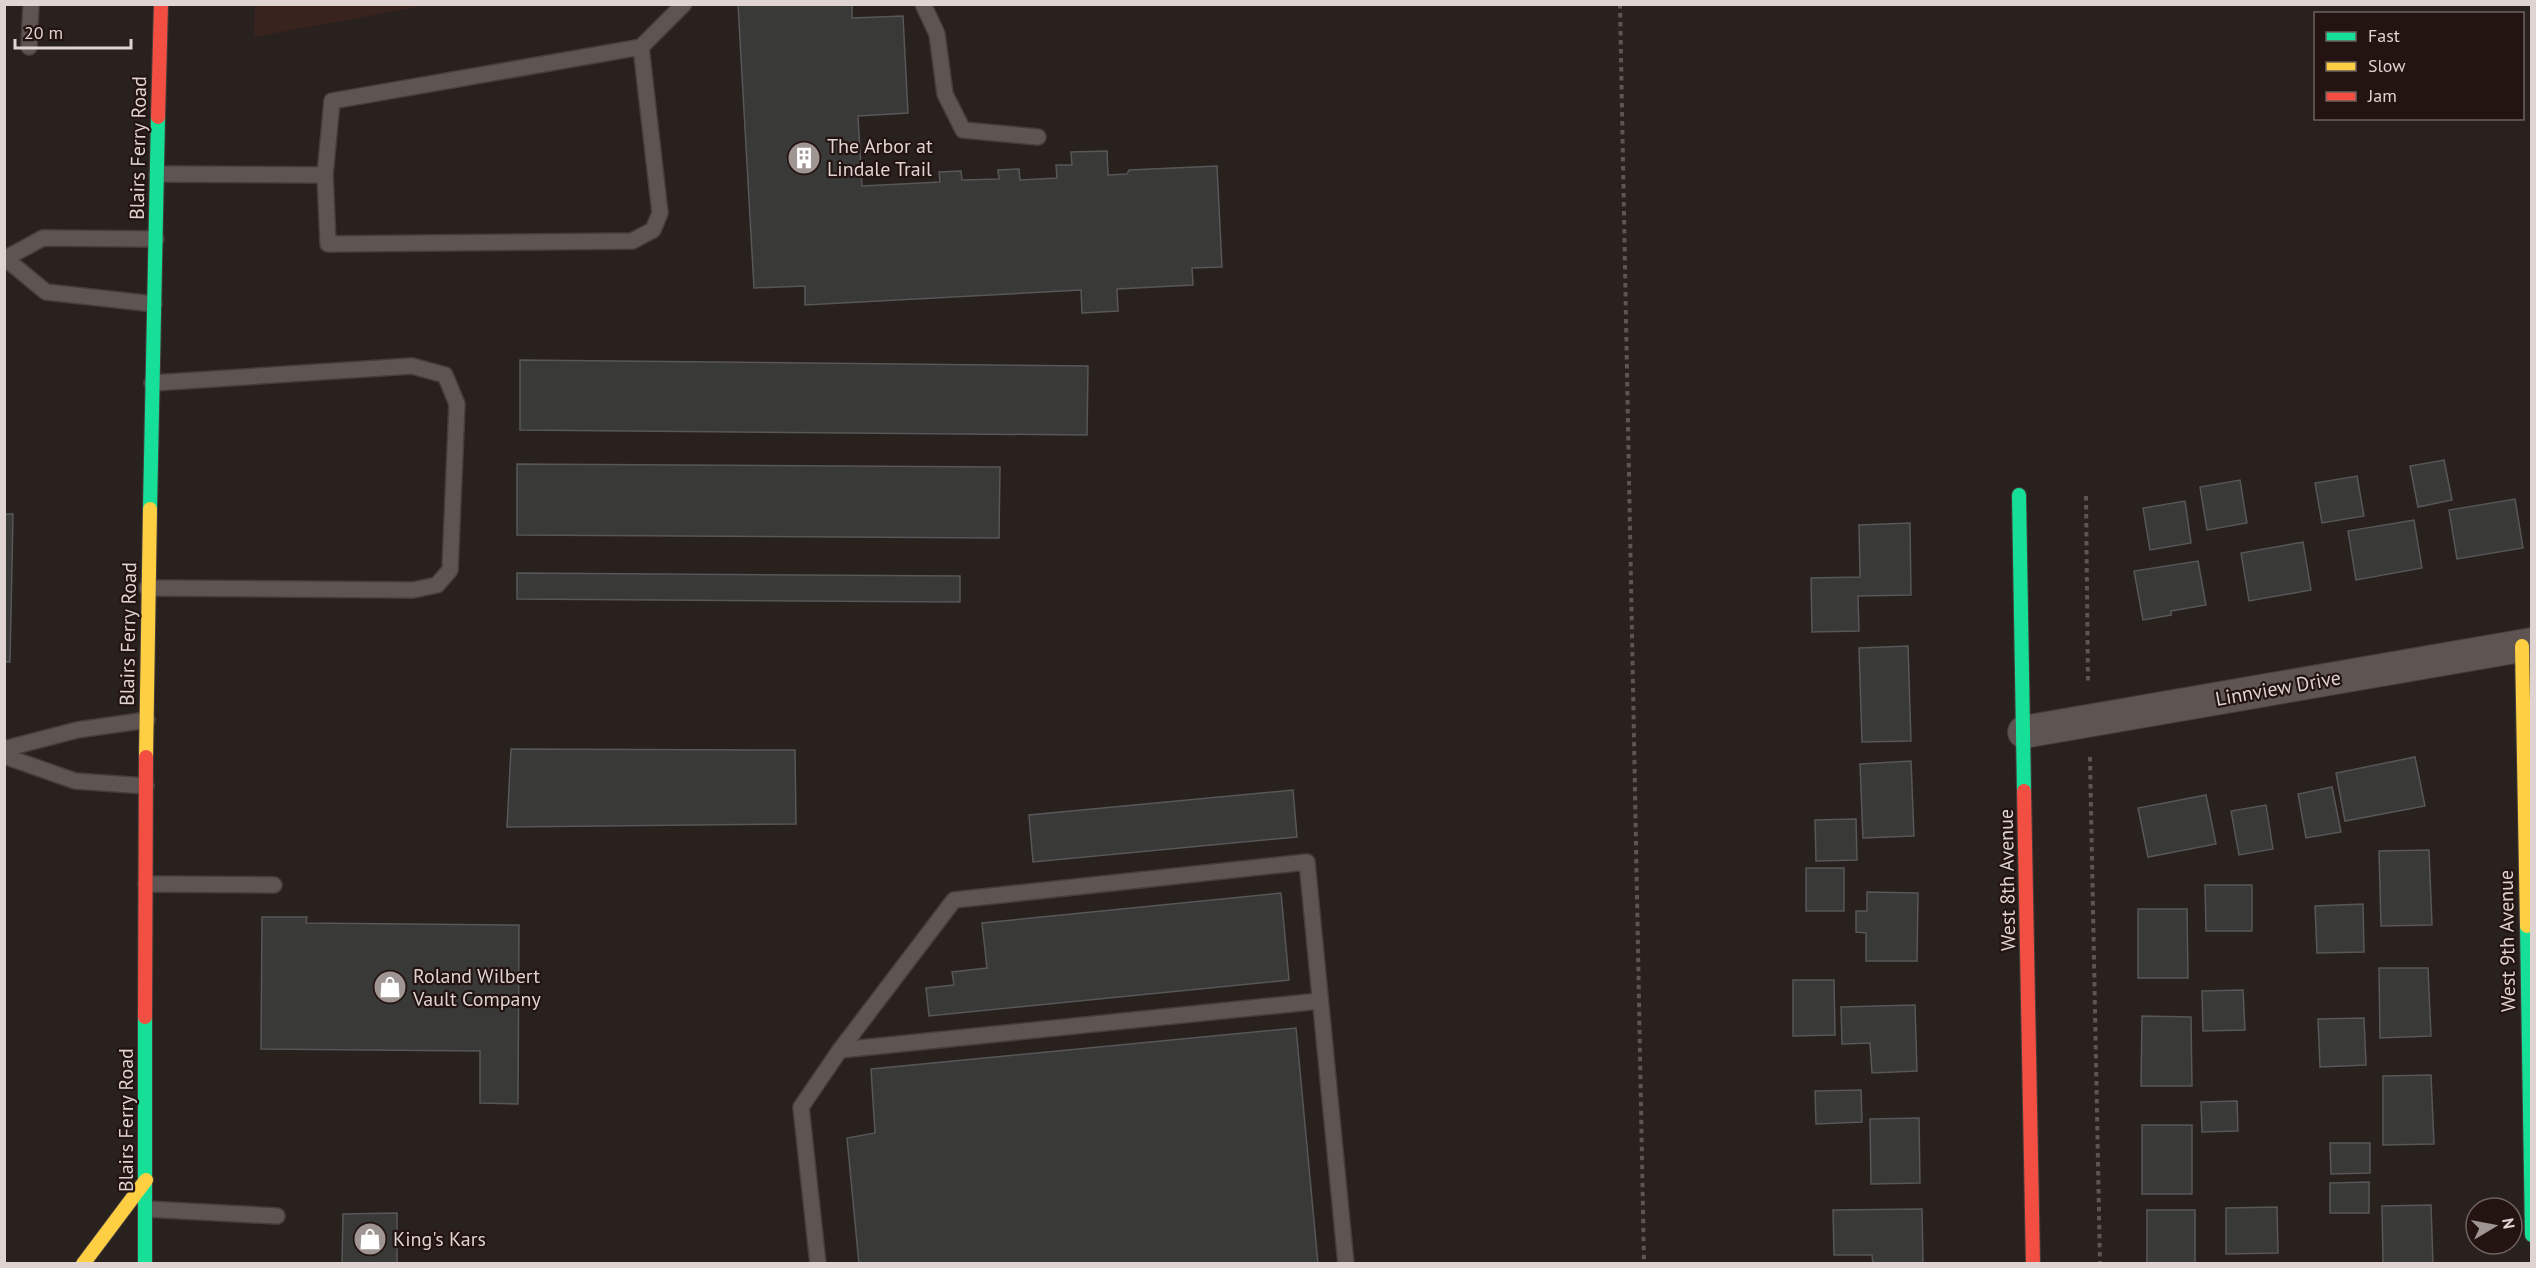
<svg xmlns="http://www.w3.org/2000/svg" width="2536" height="1268" viewBox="0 0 2536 1268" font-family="'PT Sans',sans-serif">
<rect width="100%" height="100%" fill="#29211e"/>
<!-- built -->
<path fill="#38231e" d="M255 5V4L429 5 254 37Z"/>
<!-- building -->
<g fill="#393938" stroke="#575757" stroke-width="1.5">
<path d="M738 4H852V18L903 16 908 113 858 116 862 186 940 182 939 172 961 171 962 180 999 179 998 170 1019 169 1020 180 1057 178 1056 165H1072L1071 152 1107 151 1108 175 1127 174 1129 170 1217 166 1222 267 1192 268 1193 285 1117 289 1118 311 1082 313 1081 290 805 305V286L754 288Z"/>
<path d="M520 360 1088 366 1087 435 520 430Z"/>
<path d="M2444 460 2452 500 2418 507 2410 466Z"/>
<path d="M517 464 1000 467 999 538 517 535Z"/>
<path d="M2357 476 2364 516 2322 523 2315 483Z"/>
<path d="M2240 480 2247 523 2207 530 2200 487Z"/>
<path d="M2515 499 2523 548 2457 559 2449 510Z"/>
<path d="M2185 501 2191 543 2150 550 2143 508Z"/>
<path d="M4 514H13L10 662H4Z"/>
<path d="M2414 520 2422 568 2356 580 2348 531Z"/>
<path d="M1910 523 1911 595 1858 596 1859 631 1812 632 1811 578 1860 577 1859 525Z"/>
<path d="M2303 542 2311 590 2249 601 2241 553Z"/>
<path d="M2198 561 2206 605 2171 611V615L2143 620 2134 571Z"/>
<path d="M517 573 960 576V602L517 599Z"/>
<path d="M1908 646 1911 741 1862 742 1859 648Z"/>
<path d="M511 749 795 750 796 824 507 827Z"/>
<path d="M2415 757 2425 806 2345 821 2336 773Z"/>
<path d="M1911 761 1914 836 1863 838 1860 764Z"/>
<path d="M2332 787 2341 832 2306 838 2298 794Z"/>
<path d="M1293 790 1297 837 1033 862 1029 815Z"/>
<path d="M2206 795 2216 844 2148 857 2138 808Z"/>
<path d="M2266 805 2273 849 2239 855 2231 811Z"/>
<path d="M1856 819 1857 860 1816 861 1815 820Z"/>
<path d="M2429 850 2432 925 2381 926 2379 851Z"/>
<rect x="1806" y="868" width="38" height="43"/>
<path d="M2205 885H2252V931H2206Z"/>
<path d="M1867 892 1918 893 1917 961H1866V933L1856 932V911H1867Z"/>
<path d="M1281 893 1289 980 929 1016 926 988 954 985 952 972 987 968 982 923Z"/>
<path d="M2363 904 2364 952 2317 953 2315 906Z"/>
<path d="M2138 909H2187L2188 978H2138Z"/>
<path d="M262 917H307L306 923 519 925 518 1104 480 1103V1051L261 1049Z"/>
<path d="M2379 968H2428L2431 1036 2380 1038Z"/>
<path d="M1793 980H1834L1835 1035 1793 1036Z"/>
<path d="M2243 990 2245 1030 2203 1031 2202 991Z"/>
<path d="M1915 1005 1917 1071 1872 1073 1870 1043 1842 1044 1841 1007Z"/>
<path d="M2142 1016 2191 1017 2192 1086H2141Z"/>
<path d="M2364 1018 2366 1065 2320 1067 2318 1019Z"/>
<path d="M1296 1028 1318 1264H859L847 1138 875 1133 871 1069Z"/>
<path d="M2431 1075 2434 1144 2383 1145V1076Z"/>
<path d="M1861 1090 1862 1122 1816 1124 1815 1091Z"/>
<path d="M2237 1101 2238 1131 2202 1132 2201 1102Z"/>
<path d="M1919 1118 1920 1183 1871 1184 1870 1119Z"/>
<rect x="2142" y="1125" width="50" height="69"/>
<path d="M2330 1143H2370V1173L2331 1174Z"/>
<path d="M2369 1182V1213H2330V1183Z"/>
<path d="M2431 1205 2433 1264H2383L2382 1206Z"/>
<path d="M2277 1207 2278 1253 2226 1254V1208Z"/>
<path d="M1922 1209 1923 1264H1873L1872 1255H1834L1833 1210Z"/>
<rect x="2147" y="1210" width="48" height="54"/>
<path d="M397 1213V1264H342L343 1214Z"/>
</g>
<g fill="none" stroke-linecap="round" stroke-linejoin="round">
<!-- lane casing -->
<g stroke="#453e3b" stroke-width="18">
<g id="lane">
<path d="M923 4 937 34 945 94 963 130 1038 137"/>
<path d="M29 47 31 4"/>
<path d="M641 47 684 4"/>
<path d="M157 174 325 175 328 244 632 241 653 230 660 213 641 47 332 101 325 175"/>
<path d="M4 259 43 238 156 239"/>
<path d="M6 259 46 292 154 304"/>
<path d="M147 588 413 590 437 585 450 570 457 404 445 375 412 366 152 383"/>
<path d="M4 749 77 730 147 720"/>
<path d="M4 756 75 781 146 786"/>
<path d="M146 884 274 885"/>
<path d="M840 1050 1320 1001"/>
<path d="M146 1209 277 1216"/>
<path d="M818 1264 801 1107 840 1050 954 900 1307 862 1346 1264"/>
</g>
</g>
<!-- street casing -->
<g stroke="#453e3b" stroke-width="34">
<path id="street" d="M2024 732 2532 644"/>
</g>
<!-- fast casing -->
<g stroke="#453e3b" stroke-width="16">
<g id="fast">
<path d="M2019 495 2024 791"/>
<path d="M150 509 158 117"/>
<path d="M2527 926 2532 1235"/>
<path d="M145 1264V1017"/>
</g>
</g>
<!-- slow casing -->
<g stroke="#453e3b" stroke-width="16">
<g id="slow">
<path d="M2522 646 2527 926"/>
<path d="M146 757 150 509"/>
<path d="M83 1264 146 1180"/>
</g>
</g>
<!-- jam casing -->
<g stroke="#453e3b" stroke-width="16">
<g id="jam">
<path d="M158 117 161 4"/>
<path d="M2024 791 2033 1264"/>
<path d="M145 1017 146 757"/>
</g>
</g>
<!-- path -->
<g stroke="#5d5553" stroke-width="4" stroke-dasharray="4.5 4.5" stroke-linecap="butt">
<path d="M1620 4 1644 1264"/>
<path d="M2086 496 2088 684"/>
<path d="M2090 757 2100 1264"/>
</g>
<!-- lane -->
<use href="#lane" stroke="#5e5552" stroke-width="15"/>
<!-- street -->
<use href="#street" stroke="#5e5552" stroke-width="32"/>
<!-- fast -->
<use href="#fast" stroke="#16e098" stroke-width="14"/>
<!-- slow -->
<use href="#slow" stroke="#ffcf43" stroke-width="14"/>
<!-- jam -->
<use href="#jam" stroke="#f24e42" stroke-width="14"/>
</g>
<!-- icons -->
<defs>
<g id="building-disc" transform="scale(1.725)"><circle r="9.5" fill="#9f9592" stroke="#231411"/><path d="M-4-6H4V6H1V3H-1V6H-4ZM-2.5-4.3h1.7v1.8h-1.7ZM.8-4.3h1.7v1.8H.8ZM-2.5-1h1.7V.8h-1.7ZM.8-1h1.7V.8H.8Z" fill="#fff"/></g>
<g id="shop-disc" transform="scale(1.725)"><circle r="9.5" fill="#9f9592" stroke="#231411"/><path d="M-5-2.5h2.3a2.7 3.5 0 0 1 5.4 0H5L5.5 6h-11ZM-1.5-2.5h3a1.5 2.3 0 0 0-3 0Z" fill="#fff"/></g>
</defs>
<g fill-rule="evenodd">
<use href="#building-disc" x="804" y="158"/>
<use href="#shop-disc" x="390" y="987"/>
<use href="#shop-disc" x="370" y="1239"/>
</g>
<g text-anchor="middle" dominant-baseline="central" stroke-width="4.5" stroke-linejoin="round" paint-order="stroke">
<!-- poi labels -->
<g font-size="20" fill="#dfd4d1" stroke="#231411" text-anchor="start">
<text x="827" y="146">The Arbor at<tspan x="827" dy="23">Lindale Trail</tspan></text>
<text x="413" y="976">Roland Wilbert<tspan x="413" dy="23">Vault Company</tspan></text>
<text x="393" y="1239">King's Kars</text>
</g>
<!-- street labels -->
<g font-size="20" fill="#dfd4d1" stroke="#231411">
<text transform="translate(138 148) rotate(-89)">Blairs Ferry Road</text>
<text transform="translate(128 634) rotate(-89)">Blairs Ferry Road</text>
<text transform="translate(2278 688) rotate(-10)">Linnview Drive</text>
<text transform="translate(2007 880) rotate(-91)">West 8th Avenue</text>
<text transform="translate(2507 941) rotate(-91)">West 9th Avenue</text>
<text transform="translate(126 1120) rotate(-90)">Blairs Ferry Road</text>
</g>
</g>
<!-- border -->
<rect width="2536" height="1268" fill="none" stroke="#dfd4d1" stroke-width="12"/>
<!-- legend -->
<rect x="2314" y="12" width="210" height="108" fill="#231411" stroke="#6e615e" stroke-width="1.5"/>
<rect x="2326" y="32" width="30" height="9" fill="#16e098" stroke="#6e615e" stroke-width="1.5"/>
<text x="2368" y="42" font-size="18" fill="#dfd4d1">Fast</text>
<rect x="2326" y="62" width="30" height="9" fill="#ffcf43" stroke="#6e615e" stroke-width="1.5"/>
<text x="2368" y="72" font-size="18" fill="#dfd4d1">Slow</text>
<rect x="2326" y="92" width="30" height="9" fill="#f24e42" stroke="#6e615e" stroke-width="1.5"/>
<text x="2368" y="102" font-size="18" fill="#dfd4d1">Jam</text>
<!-- north arrow -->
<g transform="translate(2494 1226) rotate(80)"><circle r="28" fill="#231411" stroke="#6e615e" stroke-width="1.5"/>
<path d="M0-4.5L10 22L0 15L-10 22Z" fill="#9f9592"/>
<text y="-9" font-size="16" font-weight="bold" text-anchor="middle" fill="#dfd4d1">N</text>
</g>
<!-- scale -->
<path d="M15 39v9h116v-9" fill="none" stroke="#dfd4d1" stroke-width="3"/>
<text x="24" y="39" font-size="18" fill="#dfd4d1" stroke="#231411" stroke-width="4.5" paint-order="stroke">20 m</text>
</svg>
